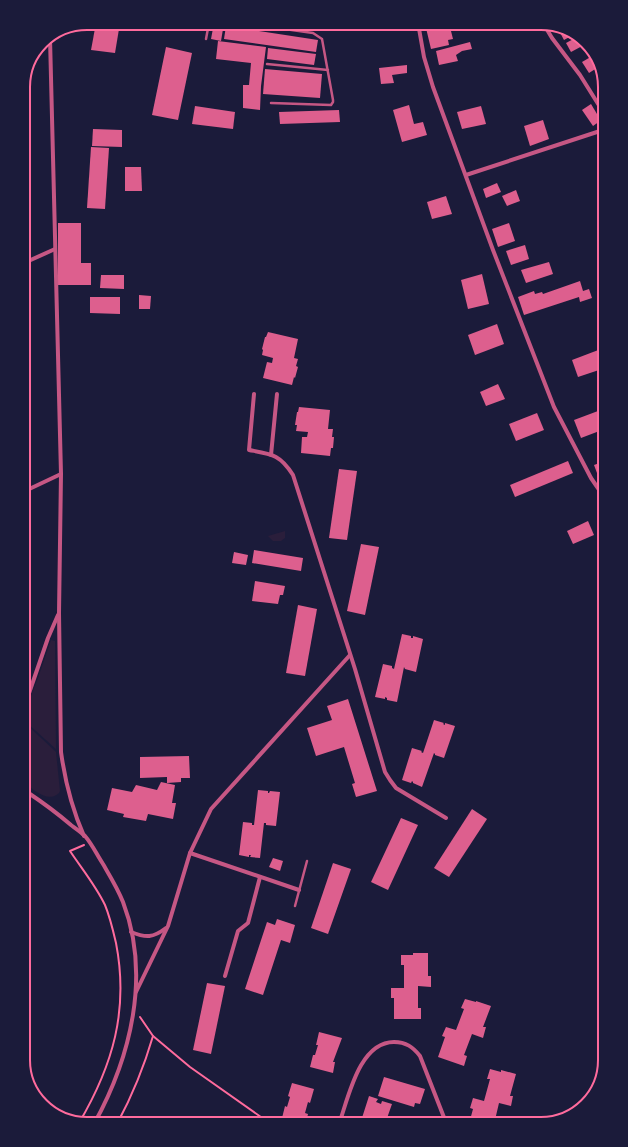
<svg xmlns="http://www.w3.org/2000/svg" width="628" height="1147" viewBox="0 0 628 1147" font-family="'Roboto Condensed',sans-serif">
<rect width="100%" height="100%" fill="#1b1b3a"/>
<!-- green -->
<g fill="#2a1e3b">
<path d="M285 531V538L281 541H273L268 536Z"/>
<path d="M51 640 55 641 56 749 26 722V708L38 678Z"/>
<path d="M26 724 56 752 60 791 59 793C48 803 36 791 27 785Z"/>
</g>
<!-- building -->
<g fill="#dd5f8e">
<path d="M96 23H120L115 53 91 50Z"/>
<path d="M195 23H204L203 31 194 29Z"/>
<path d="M214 23H224L221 41 211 39Z"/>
<path d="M276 23H316L315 29 276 24Z"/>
<path d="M448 23H452L454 30 451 31 453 39 448 40 449 45 431 49 426 28Z"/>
<path d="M226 26 318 40 316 52 224 39Z"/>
<path d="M557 27 575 34 564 40Z"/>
<path d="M579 36 586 44 571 52 566 43Z"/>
<path d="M218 41 266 47 261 86 260 110 243 108V85H249L251 63 216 59Z"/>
<path d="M470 42 472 49 462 51 456 55 458 61 439 65 436 51Z"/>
<path d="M166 47 192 53 178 120 152 115Z"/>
<path d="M268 48 316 54 314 65 267 59Z"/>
<path d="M594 55 600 62V66L589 73 582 62Z"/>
<path d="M407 65V73L392 75 394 83 381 84 379 68Z"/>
<path d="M265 69 322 74 320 98 263 94Z"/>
<path d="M591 104 600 119V121L593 126 582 110Z"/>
<path d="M409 105 414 124 423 122 427 135 402 142 393 110Z"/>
<path d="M195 106 235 112 233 129 192 124Z"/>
<path d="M481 106 486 124 462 129 457 112Z"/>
<path d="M339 110 340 122 280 124 279 112Z"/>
<path d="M543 120 549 139 530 146 524 126Z"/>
<path d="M93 129 122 130V147L92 146Z"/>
<path d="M91 147 109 148 105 209 87 208Z"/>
<path d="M125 167H141L142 191H125Z"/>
<path d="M497 183 501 192 486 198 483 189Z"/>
<path d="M516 190 520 201 507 206 502 196Z"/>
<path d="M446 196 452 214 432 219 427 202Z"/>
<path d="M58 223H81V263H91V285H58Z"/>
<path d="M509 223 515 241 498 247 492 229Z"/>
<path d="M525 245 529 259 511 265 506 251Z"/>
<path d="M549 262 553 274 526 283 521 270Z"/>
<path d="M482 274 489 304 468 309 461 280Z"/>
<path d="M101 275H124V289L100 288Z"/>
<path d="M580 281 583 291 589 289 592 298 580 302 579 297 524 315 518 297 534 291 535 294 542 292 543 294Z"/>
<path d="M139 295 151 296 150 309H139Z"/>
<path d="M90 297H120V314L90 313Z"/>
<path d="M497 324 504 344 475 355 468 335Z"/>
<path d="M268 332 298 339 294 358 298 359 296 366 298 367 295 378 294 377 292 385 263 378 267 362 272 363 273 358 262 355 263 350 262 349 265 337H266Z"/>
<path d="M601 349 602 369 578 377 572 360Z"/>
<path d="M498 384 505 399 486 406 480 392Z"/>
<path d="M299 407 330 410 328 429H333L332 437H334L333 448H331L330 456 301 453 302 437H307L308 432 296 431 297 425H295L297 412H298Z"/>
<path d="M598 411 602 421V430L581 438 574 420Z"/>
<path d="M537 413 544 430 516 441 509 424Z"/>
<path d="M568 461 573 473 515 497 510 485Z"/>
<path d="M602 462V481H600L594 465Z"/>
<path d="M339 469 357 471 347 540 329 538Z"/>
<path d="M588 521 594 535 573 544 567 531Z"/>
<path d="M25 531 30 532 26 551H25Z"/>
<path d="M361 544 379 547 365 615 347 611Z"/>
<path d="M254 550 303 558 301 571 252 563Z"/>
<path d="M234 552 248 555 246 565 232 563Z"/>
<path d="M255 581 285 586 283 595H280L278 604 252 601Z"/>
<path d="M298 605 317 609 305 676 286 673Z"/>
<path d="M402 634 411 636V638H413V636L423 639 416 672 405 669 404 667 397 702 387 700V698L385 697V699L375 697 383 664 392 666V668L394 669Z"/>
<path d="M348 699 377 791 356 797 352 784 355 783 344 747 316 756 307 728 332 720 327 706Z"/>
<path d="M434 720 444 723 443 724 445 725V723L455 726 444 758 435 755V754L434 753 422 787 413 783V782L412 781 411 783 402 780 412 748 422 751 421 752 423 753Z"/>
<path d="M189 756 190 778H181V782L167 783V777L140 778V757Z"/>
<path d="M161 782 175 785 172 803H176L173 819 148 814 146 821 123 817 124 814 107 810 112 788 132 792 136 785 157 790Z"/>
<path d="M258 790 268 791V793H269L270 791 280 792 276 826 266 825V823H264L260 858 250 857 251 855H249V857L239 855 243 822 252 823V825H254Z"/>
<path d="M472 809 487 819 449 877 434 868Z"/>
<path d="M401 818 418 825 388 890 371 882Z"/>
<path d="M273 858 283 861 280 871 269 867Z"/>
<path d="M333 863 351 869 328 934 311 928Z"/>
<path d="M277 919 295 925 290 943 281 940 263 995 245 989 267 922 275 925Z"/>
<path d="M413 953H428V976H431V987L418 986V1008H421V1019H394V998H391V988H404V965H401V955H413Z"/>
<path d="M207 983 225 986 211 1054 193 1050Z"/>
<path d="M465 999 476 1002V1001L491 1006 483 1027H486L483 1038 472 1034 464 1055 467 1056 464 1066 438 1057 445 1037 442 1036 446 1027 456 1030 464 1009 461 1008Z"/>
<path d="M319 1032 342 1038 333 1062H335L333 1073 310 1067 313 1055H315L318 1045H316Z"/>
<path d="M490 1069 501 1072V1070L516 1074 510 1096H513L511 1106 499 1103 495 1120H470L473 1109 470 1108 473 1098 484 1101 490 1079H487Z"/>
<path d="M384 1077 425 1089 420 1104 415 1103 414 1107 378 1096Z"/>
<path d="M292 1083 314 1089 310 1103 308 1102 305 1113 308 1114 306 1122H294L282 1118 285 1106 287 1107 290 1097 288 1096Z"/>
<path d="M369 1096 378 1099 376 1102 381 1104 382 1101 392 1104 386 1121H361Z"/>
<path d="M238 1118 254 1122H237Z"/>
</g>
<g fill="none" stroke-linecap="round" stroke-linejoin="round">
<!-- path -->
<g stroke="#ff6b9d" stroke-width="2">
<path d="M140 1017 153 1036 190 1067 268 1122"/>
<path d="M79 1123C113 1065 129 1010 116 943 113 930 110 917 105 905 96 886 82 869 70 851L84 845"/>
<path d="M117 1124C132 1096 144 1067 153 1036"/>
</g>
<!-- service -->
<g stroke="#c65784" stroke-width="2.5">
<path d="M242 23 313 33 322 39 333 100V102L331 105 271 103"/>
<path d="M206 39 209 23"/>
<path d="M267 64 328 70"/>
<path d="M295 906 307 861"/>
</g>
<!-- minor -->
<g stroke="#c65784" stroke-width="4">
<path d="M418 23 424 57 433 87 493 250 554 407 591 478 602 494"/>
<path d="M543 23 552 38 580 75 600 107"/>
<path d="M50 38 61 474 59 613 61 752C65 781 72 809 84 836"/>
<path d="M466 175 600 131"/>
<path d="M24 263 55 249"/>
<path d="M254 394 249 450C271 454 280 454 293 475L355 669 385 772 390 780 396 788 446 818"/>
<path d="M271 455 277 394"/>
<path d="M25 491 61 474"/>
<path d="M26 702 48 638 58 615"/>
<path d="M27 792C42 802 57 813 71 825 75 828 81 832 85 836 92 844 97 855 103 864 110 876 118 889 123 902 151 975 131 1057 94 1124"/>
<path d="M190 853 299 890"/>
<path d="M131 932C146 938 153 938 166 928"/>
<path d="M225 976 238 931 248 923 260 877"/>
<path d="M136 992 168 926 190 853 211 809 350 655"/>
<path d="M340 1121C349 1095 360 1042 394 1042 406 1042 413 1047 420 1056L445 1120"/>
</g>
</g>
<!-- crop -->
<path d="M0 0H628V1147H0ZM87 30H541A57 57 0 0 1 598 87V1060A57 57 0 0 1 541 1117H87A57 57 0 0 1 30 1060V87A57 57 0 0 1 87 30Z" fill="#1b1b3a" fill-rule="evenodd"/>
<path fill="none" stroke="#ff6b9d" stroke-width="2" d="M87 30H541A57 57 0 0 1 598 87V1060A57 57 0 0 1 541 1117H87A57 57 0 0 1 30 1060V87A57 57 0 0 1 87 30Z"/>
</svg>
